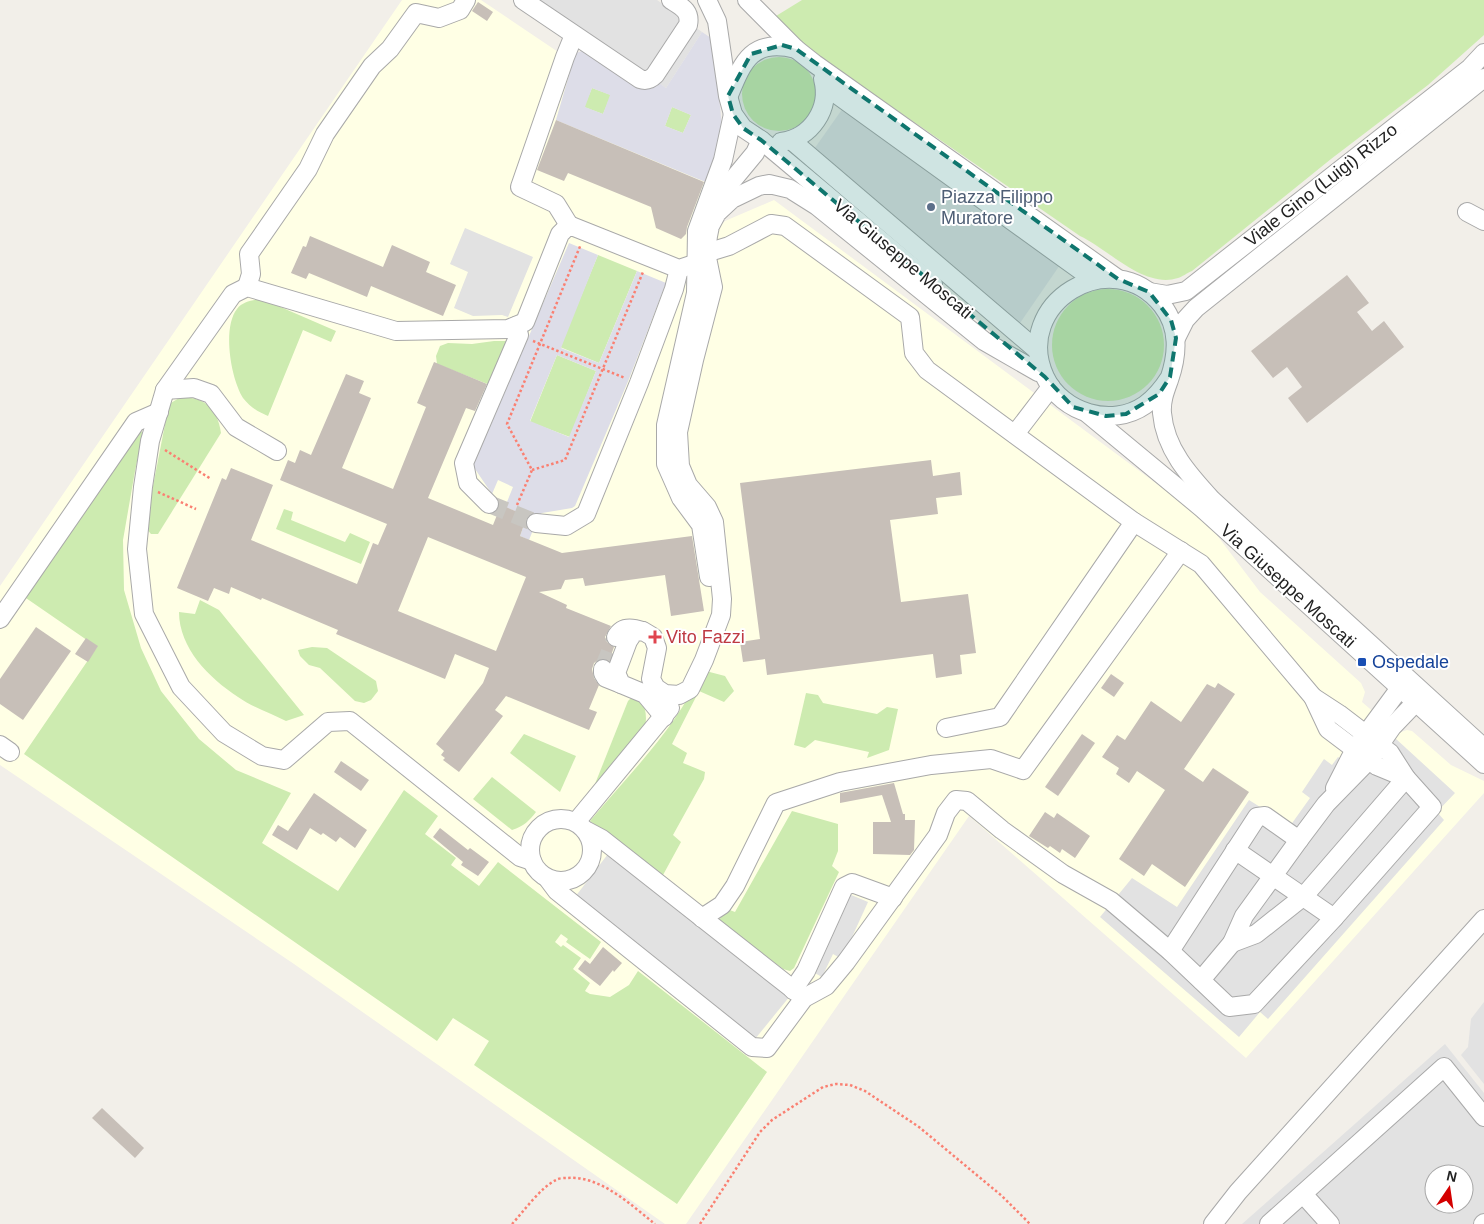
<svg xmlns="http://www.w3.org/2000/svg" width="1484" height="1224" viewBox="0 0 1484 1224" font-family="Arial,sans-serif">
<rect width="100%" height="100%" fill="#f2efe9"/>
<!-- education -->
<path fill="#ffffe5" d="M402 0H481L573 62 556 120 708 183 698 216 721 225 725 221 774 200 1184 504 1216 534 1260 592 1361 683 1365 692 1362 702 1398 733 1407 730 1412 731 1451 765 1484 781V793L1246 1058 969 816 686 1224H665L294 964 0 765V586Z"/>
<!-- grass -->
<g fill="#cdebb0">
<path d="M802 0H1484V35L1428 85 1331 159 1192 271C1187 273 1182 277 1178 278 1144 289 1108 249 1080 236L863 87 805 45 776 16Z"/>
<circle cx="779" cy="94" r="37"/>
<path d="M592 88 611 95 603 114 584 107Z"/>
<path d="M672 107 691 115 683 133 665 126Z"/>
<path d="M598 255 637 271 599 363 560 347Z"/>
<circle cx="1108" cy="345" r="56"/>
<path d="M258 299 269 302 336 331 331 342 303 330 268 416C258 412 250 407 243 398 231 379 222 328 237 309 242 302 250 301 258 299Z"/>
<path d="M494 341H508L490 385 437 364 436 356 440 346 448 343 472 344Z"/>
<path d="M557 355 596 371 570 437 530 422Z"/>
<path d="M181 397C206 398 217 408 221 433L158 534H151L145 527 169 404Z"/>
<path d="M138 429 143 433 135 471 123 540 124 590 141 648 161 691 199 739 236 770 291 793 262 843 338 891 404 790 438 816 425 834 456 858 451 865 479 886 498 862 601 942 590 959 566 942 568 939 561 934 555 942 561 947 563 945 581 958 573 969 590 983 585 991 590 994 610 997 629 985 638 971 767 1072 677 1204 474 1065 489 1041 453 1018 437 1041 24 754 97 647 23 596Z"/>
<path d="M284 509 293 512 291 520 345 542 350 533 370 542 361 564 276 529Z"/>
<path d="M200 600 219 610 304 715 286 721C270 713 252 707 238 697 209 678 179 648 179 612L195 614Z"/>
<path d="M312 647 327 648 376 681 378 691 371 700 364 703 355 701 320 668 309 665 300 656 298 650Z"/>
<path d="M702 670 725 676 734 691 724 702 699 691 672 744 687 753 683 763 705 772 704 779 673 835 681 842 663 875 590 821C630 773 677 728 702 670Z"/>
<path d="M806 693 818 695 823 703 877 714 887 707 898 709 889 750 867 758 869 752 815 740 805 748 794 745Z"/>
<path d="M631 698 641 700C646 709 647 717 645 727L598 785 595 784 628 701Z"/>
<path d="M524 734 576 756 560 792 510 753Z"/>
<path d="M492 777 536 812C529 821 524 826 512 830L473 799Z"/>
<path d="M792 811 838 824V851L832 866 839 872 794 968 790 971 783 969 719 920 727 909 735 912Z"/>
</g>
<!-- parking -->
<g fill="#e2e2e2" fill-rule="evenodd">
<path d="M538 0H657L702 32 666 88Z"/>
<path d="M843 108 1062 262 1018 326 812 152Z"/>
<path d="M465 228 533 257 508 317 502 315 473 316 454 308 468 272 450 264Z"/>
<path d="M1395 738 1455 793 1437 812 1444 820 1268 1019 1260 1012 1239 1037 1100 917 1132 878 1177 907 1249 800 1290 826 1310 798 1302 792 1324 759 1332 765 1338 757 1366 775Z"/>
<path d="M608 854 790 996 755 1039 575 897Z"/>
<path d="M849 894 868 902 842 959 833 954 822 977 813 972Z"/>
<path d="M1484 1002V1084L1461 1055 1468 1047 1471 1019Z"/>
<path d="M1445 1044 1484 1093V1224H1242ZM1434 1174H1464V1204H1434Z"/>
</g>
<!-- plaza -->
<g fill="#dddde8" fill-rule="evenodd">
<path d="M702 32 714 40 722 129 708 183 556 120 573 62 568 59 573 54 585 50 643 87H654L659 83 666 88ZM592 88 610 95 603 114 585 107ZM672 107 691 115 683 133 665 126Z"/>
<path d="M569 243 598 255 561 348 599 363 637 271 666 283 629 379 575 506 572 508 542 513 539 515 529 540 520 536 527 516 505 507 513 487 498 480 492 494 473 466ZM557 355 596 371 569 437 530 421Z"/>
</g>
<!-- building -->
<g fill="#c7bfb8" fill-rule="evenodd">
<path d="M478 2 493 12 487 21 472 11Z"/>
<path d="M556 120 704 182 687 227 686 234 681 239 656 228 651 207 568 173 564 181 537 170Z"/>
<path d="M310 236 383 267 392 245 430 262 426 272 456 285 443 316 371 286 367 297 309 273 306 279 291 273 303 246 306 247Z"/>
<path d="M1347 275 1369 303 1357 312 1372 331 1384 321 1404 347 1307 423 1288 398 1302 387 1287 367 1273 378 1251 351Z"/>
<path d="M434 362 487 384 475 411 466 408 428 498 493 525 501 505 527 516 520 536 562 553 692 536 704 611 671 616 665 575 585 586 583 578 565 580 561 589 539 592 567 605 566 608 611 626 605 637 607 642 614 647 609 661 603 658 598 660 594 663 592 669 594 678 599 685 589 709 597 712 589 730 506 696 495 710 503 716 459 772 443 760 445 758 441 755 444 751 436 744 483 683 489 668 455 654 445 679 336 634 338 630 262 598 261 600 231 587 229 594 214 588 208 601 177 588 222 478 226 480 231 468 273 485 251 540 357 584 373 543 378 545 387 524 280 480 288 460 295 463 300 450 311 455 346 374 364 381 359 393 371 398 342 468 393 489 426 407 417 403ZM428 537 526 577 496 651 398 611Z"/>
<path d="M931 460 933 476 960 472 962 495 936 498 938 514 890 520 901 602 968 594 976 653 960 655 962 674 936 678 933 654 767 675 765 659 743 662 740 642 760 639 740 483Z"/>
<path d="M36 627 71 651 23 720 0 704V679Z"/>
<path d="M86 638 98 646 88 662 75 654Z"/>
<path d="M1111 674 1124 683 1114 697 1101 688Z"/>
<path d="M1218 683 1235 694 1184 769 1203 782 1213 768 1249 792 1185 887 1152 864 1144 876 1119 859 1165 790 1137 771 1129 783 1116 774 1119 768 1102 757 1117 735 1125 740 1151 701 1181 722 1207 684 1215 688Z"/>
<path d="M1082 734 1095 743 1058 796 1045 787Z"/>
<path d="M341 761 369 780 361 791 334 772Z"/>
<path d="M894 783 903 814H905V820H915L914 850 910 855 873 854V822H891L882 795 840 803V793Z"/>
<path d="M314 793 367 830 355 848 340 837 336 842 323 833 321 835 310 828 297 850 272 835 278 825 288 831Z"/>
<path d="M1045 812 1054 818 1057 813 1090 836 1075 858 1062 849 1060 853 1050 846 1048 848 1029 836Z"/>
<path d="M440 828 468 850 470 848 489 862 478 876 461 865 463 862 433 837Z"/>
<path d="M603 947 622 963 614 972 613 970 600 986 578 969 585 960 590 964Z"/>
<path d="M102 1108 144 1148 135 1158 92 1118Z"/>
</g>
<g fill="none" stroke-linecap="round" stroke-linejoin="round">
<!-- minor-tunnel -->
<g stroke="#c8c6c1" stroke-width="18" stroke-dasharray="18 9" stroke-linecap="butt">
<path d="M489 504 536 523"/>
<path d="M603 669 616 637"/>
</g>
<!-- minor casing -->
<g stroke="#a9a9a9" stroke-width="20">
<g id="minor">
<path d="M523 0 640 79C646 81 650 80 655 75L688 25C691 11 682 7 671 0"/>
<path d="M707 0 717 21 728 96 733 114 743 128 761 140 933 284"/>
<path d="M747 0 796 49 815 64 1118 279"/>
<path d="M825 86 1094 280"/>
<path d="M729 95C743 61 752 38 796 49"/>
<path d="M791 140 1038 351"/>
<path d="M781 142C811 138 831 109 823 79"/>
<path d="M718 209 731 182 755 153 761 140"/>
<path d="M1467 212 1484 221"/>
<path d="M569 225 556 204 520 187 565 57 574 35"/>
<path d="M706 253 729 246 771 224 785 226 910 317 914 353 927 370 1134 522 1000 717 946 728"/>
<path d="M247 287 251 274 249 254 308 169 325 134 372 66 390 49 416 13 439 18 460 10 466 0"/>
<path d="M1149 292 1167 295 1186 291 1470 68 1484 53"/>
<path d="M1176 338 1185 320 1196 308 1484 78"/>
<path d="M1170 377C1163 388 1156 397 1145 405 1112 428 1062 413 1045 377 1011 303 1112 242 1162 305 1180 328 1178 354 1169 380 1165 391 1161 401 1162 413 1165 449 1189 475 1212 500L1484 748"/>
<path d="M165 390 194 388 211 394 236 427 277 451"/>
<path d="M1087 413 1203 509 1484 764"/>
<path d="M1015 434 1051 387"/>
<path d="M489 504 468 483 464 463 519 335 516 326"/>
<path d="M536 523 566 526 586 514 639 383 674 289 679 269"/>
<path d="M709 577 701 525 681 498 666 464V425L696 293 697 231 723 160 733 114"/>
<path d="M0 619 136 422 159 412"/>
<path d="M616 637C622 626 631 627 642 631"/>
<path d="M603 669V673L606 678 621 684"/>
<path d="M1313 697 1339 714 1390 753 1406 778 1304 896 1256 934 1232 943 1244 916 1299 840 1326 804 1369 760 1392 727 1415 703"/>
<path d="M664 717 645 694 621 684 616 673 628 641 634 632 643 631 653 637 657 648 651 679 656 688 665 694 679 695 690 689 704 660 721 615 722 599 714 522 707 507 688 485 680 466 678 432 694 360 713 287 706 253 708 236 710 226 717 213 732 199 759 186 769 184 790 189 817 206 984 341 1038 372"/>
<path d="M0 745 10 752"/>
<path d="M1335 788 1355 749 1400 688"/>
<circle cx="561" cy="850" r="31"/>
<path d="M576 822 670 708"/>
<path d="M587 831 602 839 804 998"/>
<path d="M1235 850 1334 918"/>
<path d="M532 861 520 857 350 721 328 722 284 760 262 756 224 733 181 687 144 614 137 549 143 487 150 441 165 390 233 294 247 287 396 331 508 329 525 322 560 234 569 225 679 269 697 263"/>
<path d="M548 879 557 891 752 1047 767 1048 804 998 826 986 846 962 938 835 946 813 956 800 967 801 1002 830 1063 874 1111 901 1170 951 1229 1007 1254 1004 1334 918 1432 807 1406 778 1377 766 1328 729 1313 697 1201 564 1134 522"/>
<path d="M702 918 722 905 735 886 776 803 840 782 931 765 991 759 1023 770 1181 551"/>
<path d="M1170 951 1257 817 1265 816 1299 840"/>
<path d="M1201 980 1232 943"/>
<path d="M793 990 806 971 844 887 852 883 893 898"/>
<path d="M1303 1194 1330 1224"/>
<path d="M1213 1224 1238 1192 1484 919"/>
<path d="M1269 1224 1444 1067 1484 1117"/>
<path d="M1483 1224 1484 1223"/>
</g>
</g>
<!-- path -->
<g stroke="#fa8072" stroke-width="2.5" stroke-dasharray="2.5 2.5" stroke-linecap="butt">
<path d="M533 341 625 378"/>
<path d="M165 450 211 479"/>
<path d="M532 470 565 460 643 272"/>
<path d="M158 492 196 509"/>
<path d="M517 505 532 470 507 424 581 244"/>
<path d="M512 1224C524 1211 541 1187 556 1180 559 1178 564 1178 567 1178 600 1175 631 1205 655 1224"/>
<path d="M700 1224 760 1132 772 1120 823 1087 836 1084 850 1085 865 1091 919 1127 1002 1196 1030 1224"/>
</g>
<!-- minor -->
<use href="#minor" stroke="#fff" stroke-width="18"/>
</g>
<!-- marked area -->
<path fill="#0f766e" fill-opacity="0.2" stroke="#0f766e" stroke-width="4" stroke-dasharray="10 6" stroke-linejoin="round" d="M782 45 796 49 1118 279 1149 292 1171 320 1176 338 1170 377 1159 394 1126 414 1106 416 1073 407 1045 377 761 140 743 128 733 114 728 96 751 54Z"/>
<!-- markers -->
<circle fill="#5c6f8a" stroke="#fff" stroke-width="2" cx="931" cy="207" r="5"/>
<path fill="#e0444e" stroke="#fff" stroke-width="2" d="M652.5 629.5h5v5h5v5h-5v5h-5v-5h-5v-5h5z"/>
<rect fill="#1a4fb4" stroke="#fff" stroke-width="2" x="1357" y="657" width="10" height="10" rx="2.5"/>
<g text-anchor="middle" dominant-baseline="central" stroke-width="4" stroke-linejoin="round" paint-order="stroke">
<!-- street labels -->
<g font-size="18" fill="#222" stroke="#fff">
<text transform="translate(1321 185) rotate(-38)">Viale Gino (Luigi) Rizzo</text>
<text transform="translate(903 259) rotate(40)">Via Giuseppe Moscati</text>
<text transform="translate(1288 586) rotate(42)">Via Giuseppe Moscati</text>
</g>
<!-- service labels -->
<g font-size="18" fill="#4e5e75" stroke="#fff" text-anchor="start">
<text x="941" y="197">Piazza Filippo<tspan x="941" dy="21">Muratore</tspan></text>
</g>
<!-- health labels -->
<g font-size="18" fill="#be3a42" stroke="#fff" text-anchor="start">
<text x="666" y="637">Vito Fazzi</text>
</g>
<!-- transit labels -->
<g font-size="18" fill="#164399" stroke="#fff" text-anchor="start">
<text x="1372" y="662">Ospedale</text>
</g>
</g>
<!-- north arrow -->
<g transform="translate(1449 1189) rotate(13)"><circle r="24" fill="#ffffff" stroke="#a7a7a7"/>
<path d="M0-4L9 19L0 12L-9 19Z" fill="#d40000"/>
<text y="-8" font-size="14" font-weight="bold" text-anchor="middle" fill="#222222">N</text>
</g>
</svg>
